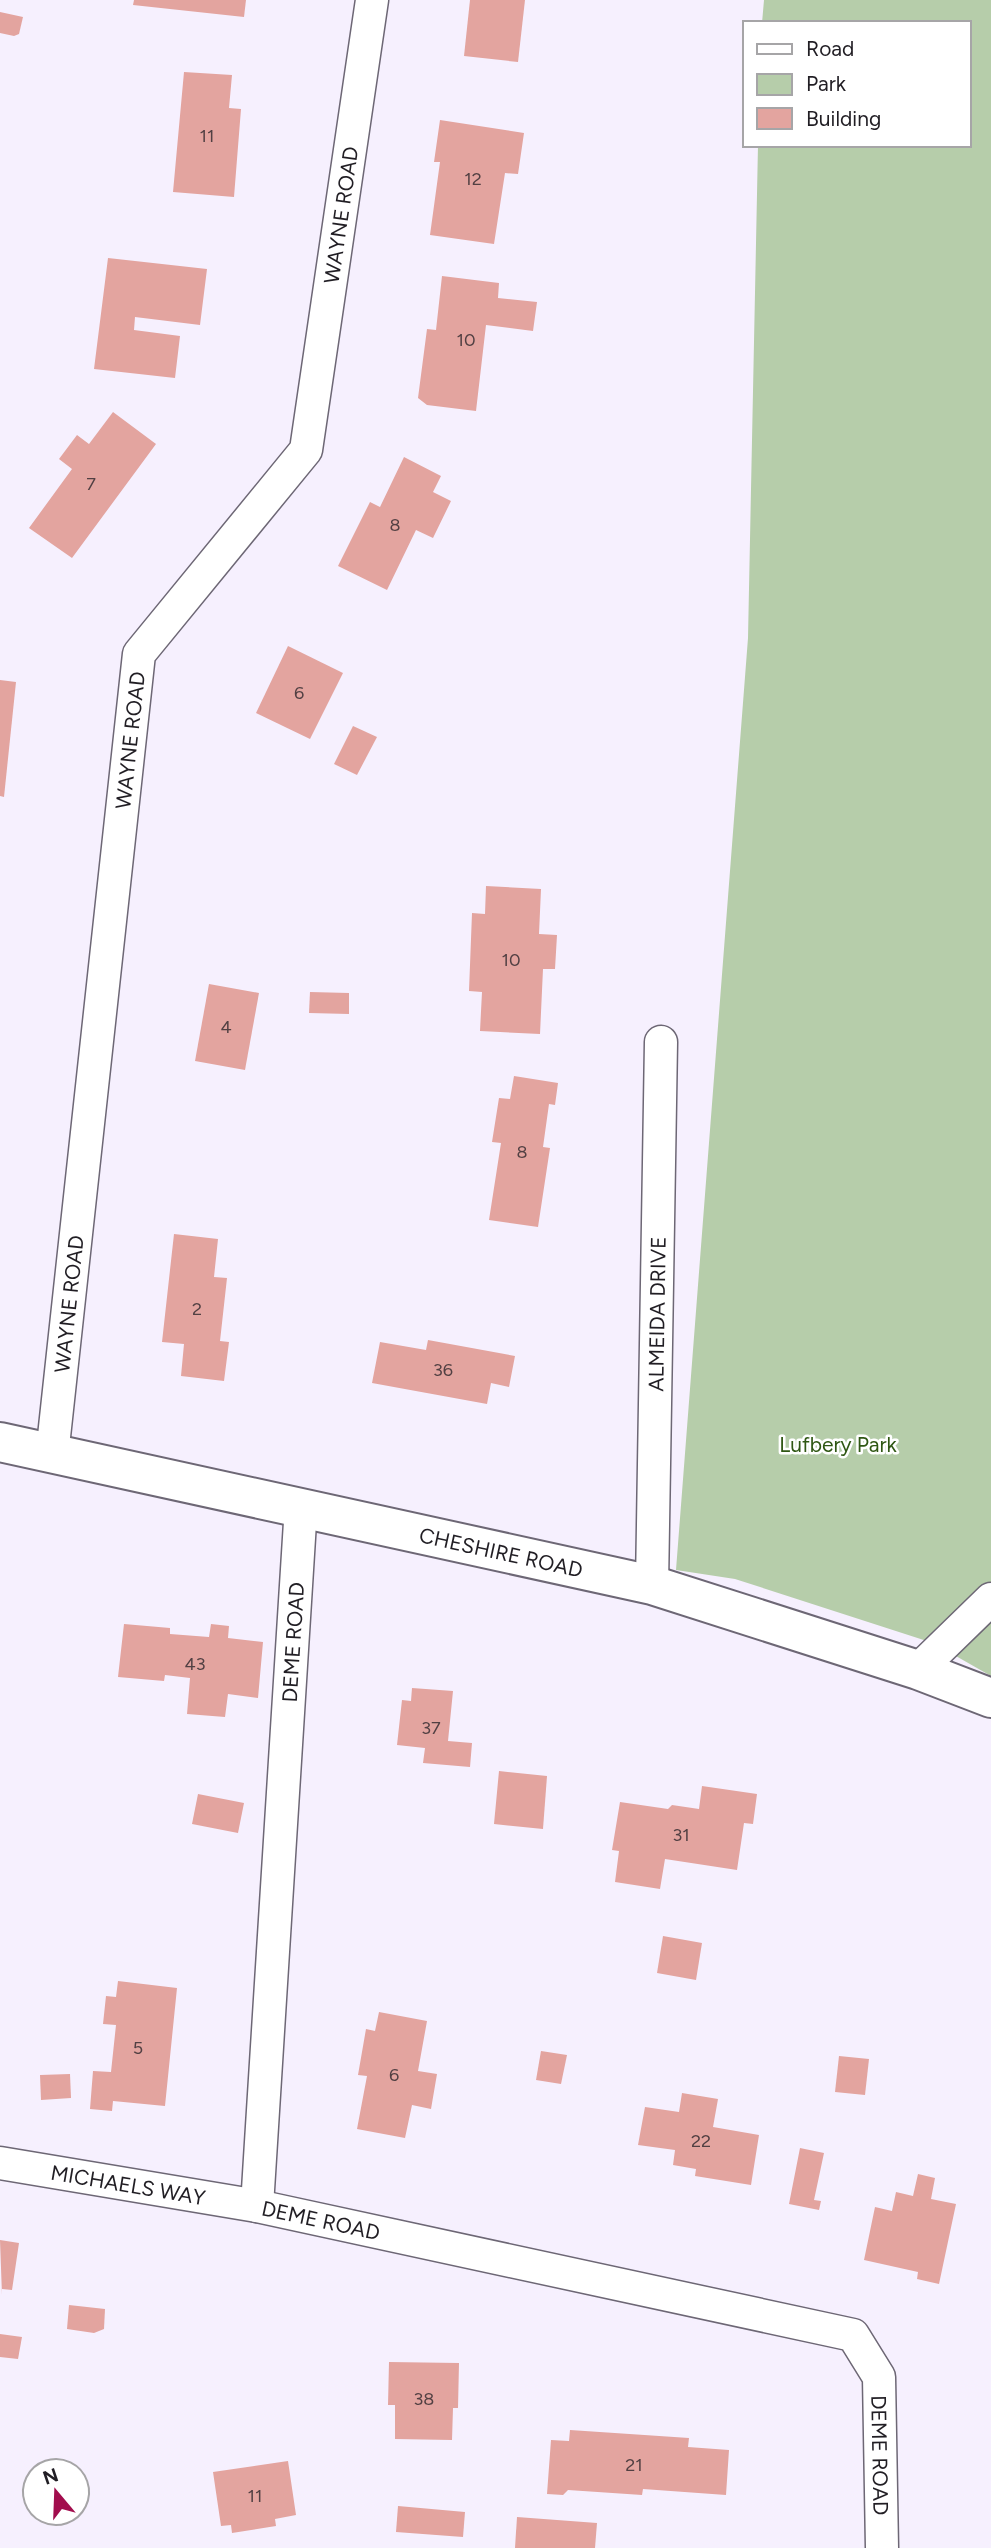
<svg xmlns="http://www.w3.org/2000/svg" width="991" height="2548" viewBox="0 0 991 2548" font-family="Figtree,sans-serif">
<rect width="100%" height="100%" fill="#f6f0fe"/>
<!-- green -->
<path fill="#b6cdaa" d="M764 0H991V1676L933 1643 735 1579 676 1570 748 638 758 145H968V23H762Z"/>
<!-- building -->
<g fill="#e3a49f">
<path d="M134 0H246L244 17 133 5Z"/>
<path d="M470 0H525L518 62 464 56Z"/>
<path d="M0 12 23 17 19 34 14 36 0 33Z"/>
<path d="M184 72 232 75 229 108 241 109 234 197 173 192Z"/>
<path d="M440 120 524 133 518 174 505 173 494 244 430 235 440 162H434Z"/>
<path d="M108 258 207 269 200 325 135 317 134 330 180 336 175 378 94 369Z"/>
<path d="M442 276 499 283 498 298 537 302 533 331 486 325 476 411 427 405 418 398 427 329 436 330Z"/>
<path d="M113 412 156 444 72 558 29 528 72 469 59 459 77 435 89 444Z"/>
<path d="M404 457 441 476 433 492 451 501 433 538 416 530 387 590 338 566 370 502 380 507Z"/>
<path d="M288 646 343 673 310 739 256 713Z"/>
<path d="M0 680 16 682 4 797 0 796Z"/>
<path d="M353 726 377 737 357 775 334 764Z"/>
<path d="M486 886 541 889 539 934 557 935 555 969H543L540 1034 480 1031 482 992 469 991 472 913 485 914Z"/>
<path d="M209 984 259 993 245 1070 195 1061Z"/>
<path d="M310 992 349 993V1014L309 1013Z"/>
<path d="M514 1076 558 1083 555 1105 549 1104 543 1147 550 1148 538 1227 489 1220 501 1143 492 1142 499 1098 510 1099Z"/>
<path d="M174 1234 218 1239 214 1277 227 1278 220 1341 229 1342 224 1381 181 1376 184 1344 162 1342Z"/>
<path d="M428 1340 515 1356 509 1387 491 1383 487 1404 372 1383 380 1342 426 1350Z"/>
<path d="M124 1624 170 1628V1634L209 1637 211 1624 229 1626 228 1638 263 1642 258 1698 228 1694 225 1717 187 1714 190 1678 165 1675 164 1681 118 1677Z"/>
<path d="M412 1688 453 1691 448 1741 472 1743 470 1767 423 1763 425 1748 397 1745 402 1700 411 1701Z"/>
<path d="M499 1771 547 1776 543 1829 494 1824Z"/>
<path d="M702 1786 757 1794 753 1824 744 1823 737 1870 665 1859 660 1889 615 1882 619 1851 612 1850 620 1802 668 1809 672 1805 699 1809Z"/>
<path d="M198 1794 244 1803 238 1833 192 1824Z"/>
<path d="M663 1936 702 1943 696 1980 657 1973Z"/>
<path d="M118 1981 177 1988 165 2106 113 2101 112 2111 90 2109 93 2071 111 2072 116 2025 103 2024 106 1996 116 1997Z"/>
<path d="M379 2012 427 2021 418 2071 437 2074 431 2109 412 2105 405 2138 357 2129 367 2076 358 2075 366 2029 375 2031Z"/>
<path d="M541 2051 567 2055 561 2084 536 2080Z"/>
<path d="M839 2056 869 2059 865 2095 835 2092Z"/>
<path d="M70 2074 71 2098 41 2100 40 2075Z"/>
<path d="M682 2093 718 2099 713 2127 759 2135 751 2185 695 2176 696 2169 673 2165 675 2150 638 2145 645 2107 679 2112Z"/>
<path d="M800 2148 824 2153 814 2200 821 2201 819 2210 789 2204Z"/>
<path d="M918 2174 935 2178 931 2199 956 2204 939 2284 917 2279 918 2272 864 2260 875 2207 892 2211 896 2192 913 2196Z"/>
<path d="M0 2240 19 2243 12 2290 2 2289V2295Z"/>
<path d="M69 2305 105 2309 104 2329 94 2333 67 2329Z"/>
<path d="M0 2334 22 2337 18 2359 0 2357Z"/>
<path d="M389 2362 459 2363 458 2408H453L452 2440 395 2439V2405H388Z"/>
<path d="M570 2430 689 2438 688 2447 729 2450 726 2495 643 2489 642 2495 568 2490 563 2495 547 2494 551 2440 569 2441Z"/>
<path d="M288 2461 296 2515 275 2519 276 2526 232 2533 231 2525 221 2526 213 2472Z"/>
<path d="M398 2506 465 2512 463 2537 396 2532Z"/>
<path d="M517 2517 597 2523 595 2548H515Z"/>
</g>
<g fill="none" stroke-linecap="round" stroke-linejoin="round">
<!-- minor casing -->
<g stroke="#6d6775" stroke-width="35">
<g id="minor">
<path id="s1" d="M52 1455 139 654 306 450 372 0"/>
<path id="s2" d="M652 1585 661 1042"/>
<path d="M918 1670 991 1599"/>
<path id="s3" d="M0 2163 257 2206 853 2335 879 2377 882 2548"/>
<path id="s4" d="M257 2206 301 1506"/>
</g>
</g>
<!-- tertiary casing -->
<g stroke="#6d6775" stroke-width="42">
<g id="tertiary">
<path id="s5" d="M0 1442 652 1585 918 1670 991 1698"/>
</g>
</g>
<!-- minor -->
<use href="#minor" stroke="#fff" stroke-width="32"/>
<!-- tertiary -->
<use href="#tertiary" stroke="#fff" stroke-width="38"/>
</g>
<g text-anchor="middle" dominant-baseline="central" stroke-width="5" stroke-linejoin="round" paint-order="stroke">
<!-- number labels -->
<g font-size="18" fill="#524043">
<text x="207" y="136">11</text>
<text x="473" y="179">12</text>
<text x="466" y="340">10</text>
<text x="91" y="484">7</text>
<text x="395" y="525">8</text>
<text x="299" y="693">6</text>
<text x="511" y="960">10</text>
<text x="226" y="1027">4</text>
<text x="522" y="1152">8</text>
<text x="197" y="1309">2</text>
<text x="443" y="1370">36</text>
<text x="195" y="1664">43</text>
<text x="431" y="1728">37</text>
<text x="681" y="1835">31</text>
<text x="138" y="2048">5</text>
<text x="394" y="2075">6</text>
<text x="701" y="2141">22</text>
<text x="424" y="2399">38</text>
<text x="634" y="2465">21</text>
<text x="255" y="2496">11</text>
</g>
<!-- street labels -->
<g font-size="21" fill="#211e24" stroke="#fff">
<text stroke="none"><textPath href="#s1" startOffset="1307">WAYNE ROAD</textPath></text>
<text stroke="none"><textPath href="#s1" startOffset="719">WAYNE ROAD</textPath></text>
<text stroke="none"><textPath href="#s1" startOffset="152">WAYNE ROAD</textPath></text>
<text stroke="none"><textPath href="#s2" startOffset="271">ALMEIDA DRIVE</textPath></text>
<text stroke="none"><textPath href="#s5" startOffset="513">CHESHIRE ROAD</textPath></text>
<text stroke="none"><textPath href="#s4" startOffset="565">DEME ROAD</textPath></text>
<text stroke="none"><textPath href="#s3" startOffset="130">MICHAELS WAY</textPath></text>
<text stroke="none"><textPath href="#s3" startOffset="326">DEME ROAD</textPath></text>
<text stroke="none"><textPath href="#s3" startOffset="998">DEME ROAD</textPath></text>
</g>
<!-- park labels -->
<g font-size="21" fill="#2f5713" stroke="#fff">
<text x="838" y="1444">Lufbery Park</text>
</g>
</g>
<!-- legend -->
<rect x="743" y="21" width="228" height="126" fill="#ffffff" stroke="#a6a5a7" stroke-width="2"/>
<rect x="757" y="44" width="35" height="10" fill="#ffffff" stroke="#a6a5a7" stroke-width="2"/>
<text x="806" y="56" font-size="21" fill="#211e24">Road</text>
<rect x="757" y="74" width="35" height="21" fill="#b6cdaa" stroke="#a6a5a7" stroke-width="2"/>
<text x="806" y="91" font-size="21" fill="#211e24">Park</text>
<rect x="757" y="108" width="35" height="21" fill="#e3a49f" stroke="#a6a5a7" stroke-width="2"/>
<text x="806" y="126" font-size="21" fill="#211e24">Building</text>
<!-- north arrow -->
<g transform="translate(56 2492) rotate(341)"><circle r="33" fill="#ffffff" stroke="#a6a5a7" stroke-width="2"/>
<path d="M0-5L12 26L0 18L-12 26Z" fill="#a20d4d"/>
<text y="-10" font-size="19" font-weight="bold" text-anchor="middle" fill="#211e24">N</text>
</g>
</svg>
